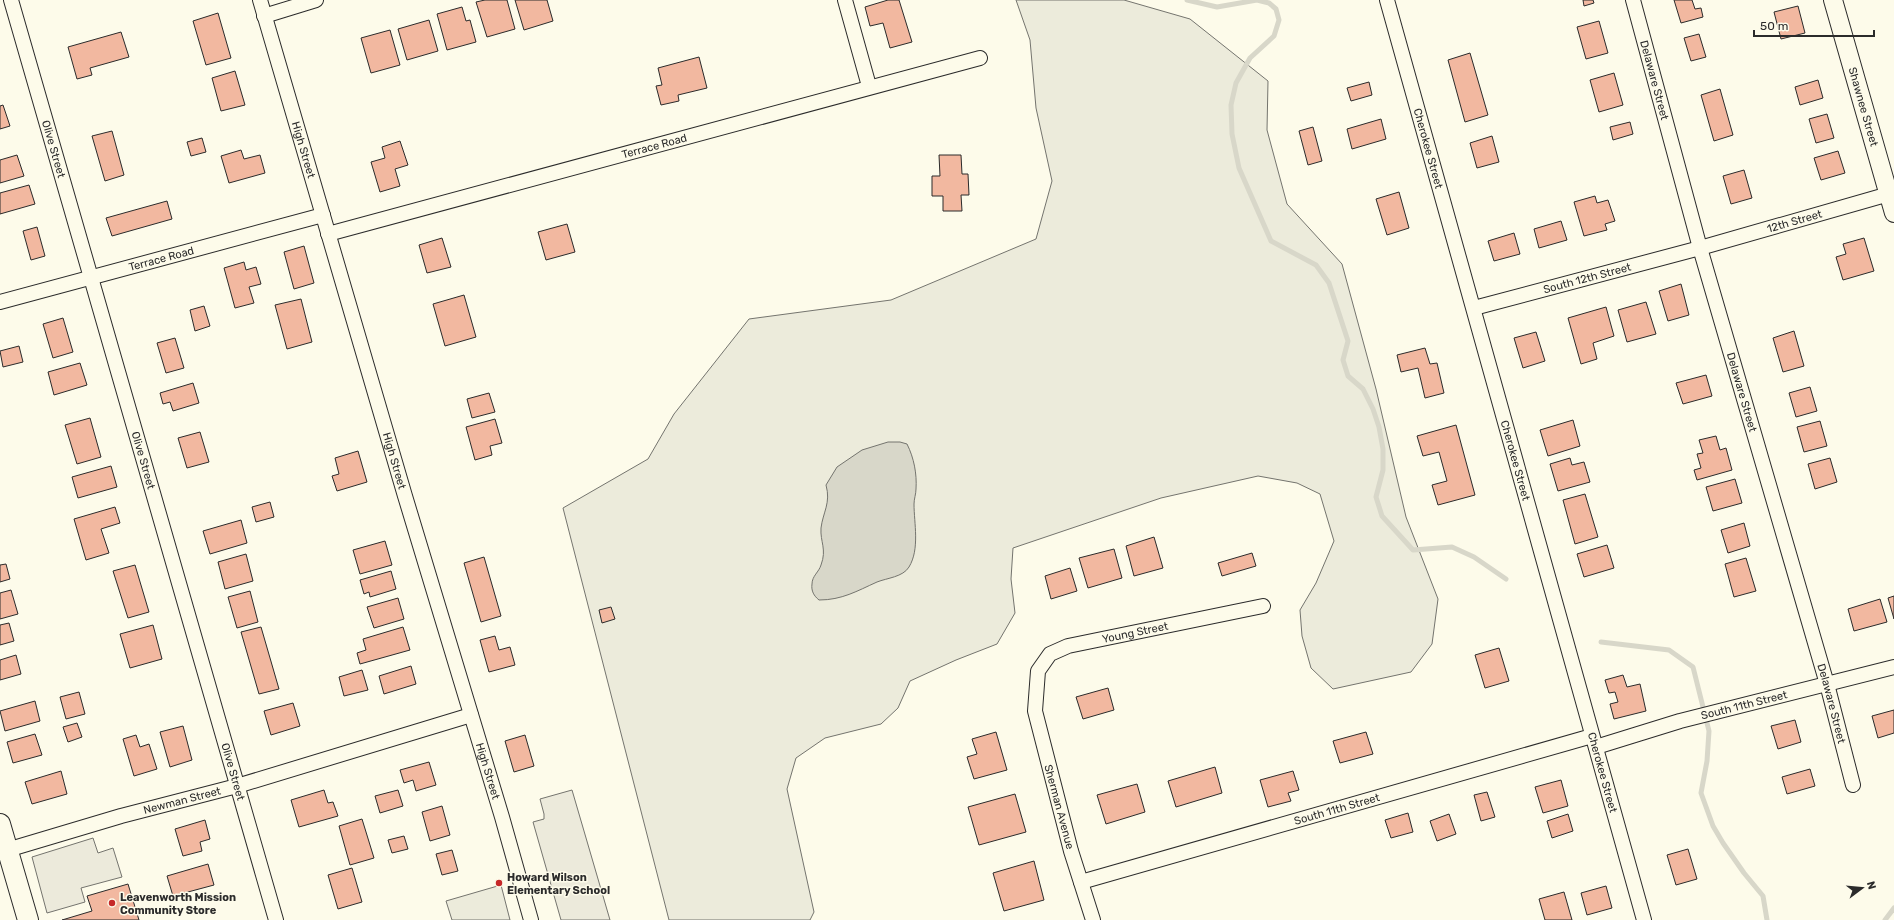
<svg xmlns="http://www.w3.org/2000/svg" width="1894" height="920" viewBox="0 0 1894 920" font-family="Rubik,sans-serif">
<rect width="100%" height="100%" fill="#fdfbea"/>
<!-- green -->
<g fill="#ecebdb" stroke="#74746e">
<path d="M1016 0H1124L1190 19 1268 81 1267 130 1287 204 1342 264 1376 389 1406 517 1438 599 1432 644 1411 672 1333 689 1311 668 1302 636 1300 610 1316 583 1334 541 1320 494 1297 483 1258 476 1161 498 1013 548 1011 579 1015 613 997 644 956 660 910 681 898 708 881 724 825 738 796 758 787 789 814 912 810 920H669L563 508 648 459 674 414 749 319 891 300 1036 239 1052 181 1036 108 1030 40Z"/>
<path d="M501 885 510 920H452L446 901Z"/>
</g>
<!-- parking -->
<g fill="#eceadb" stroke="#74746e">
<path d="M572 790 610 920H561L533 822 544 819V814L540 799Z"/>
<path d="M93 838 98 853 113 848 122 877 81 888 85 902 47 913 32 857Z"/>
</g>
<!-- water -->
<path fill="#d8d7c9" stroke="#74746e" d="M888 442H900L907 444C914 458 917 474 916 489 916 494 914 499 914 504 914 523 920 549 909 567 903 577 887 578 877 582 857 591 842 600 819 600 814 596 811 591 812 584 812 576 819 572 821 565 827 549 820 542 821 528 823 512 831 503 826 485L837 467 862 450Z"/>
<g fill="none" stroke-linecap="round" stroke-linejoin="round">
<!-- stream -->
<g stroke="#d8d7c9" stroke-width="5">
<path d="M1187 0 1217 7 1257 0 1269 3 1276 9 1279 20 1274 36 1250 58 1236 83 1231 105 1232 134 1239 168 1271 241 1316 265 1329 283 1348 341 1343 360 1348 376 1363 389 1373 409 1379 427 1383 449V470L1376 497 1382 516 1413 550 1452 547 1474 557 1506 579"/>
<path d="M1601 642 1669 650 1693 667 1709 731 1707 761 1701 793 1713 826 1723 843 1744 873 1763 896 1767 920"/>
<path d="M1885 920 1894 908"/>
</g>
</g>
<!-- building -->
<g fill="#f2b8a0" stroke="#2b2b2b">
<path d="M485 0H507L515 29 487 37 476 2Z"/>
<path d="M515 0H547L553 21 524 30Z"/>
<path d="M888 0H899L912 42 890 48 883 23 870 26 865 7Z"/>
<path d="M1583 0H1593L1594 3 1584 6Z"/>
<path d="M1674 0H1692L1695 9 1701 8 1703 17 1681 23Z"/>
<path d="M1798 6 1805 33 1781 39 1774 12Z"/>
<path d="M462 7 466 21 470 20 476 42 447 50 437 14Z"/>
<path d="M218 13 231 58 206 65 193 21Z"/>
<path d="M429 20 438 51 407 60 398 29Z"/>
<path d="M1599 21 1608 53 1586 59 1577 27Z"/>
<path d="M390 30 400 65 371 73 361 38Z"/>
<path d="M121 32 129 57 90 68 92 75 77 79 68 47Z"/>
<path d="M1699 34 1706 57 1691 61 1684 38Z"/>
<path d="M1470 53 1488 115 1465 122 1448 60Z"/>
<path d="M699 57 707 88 678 95 679 101 661 105 656 86 662 85 658 68Z"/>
<path d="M235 71 245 105 221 111 212 78Z"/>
<path d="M1614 73 1623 105 1599 112 1590 80Z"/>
<path d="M1818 80 1823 98 1800 105 1795 87Z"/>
<path d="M1369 82 1372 95 1351 101 1347 88Z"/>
<path d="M1720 89 1733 135 1714 141 1701 95Z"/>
<path d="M3 105 10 126 0 129V106Z"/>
<path d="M1827 114 1834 138 1816 143 1809 119Z"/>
<path d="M1381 119 1386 139 1352 149 1347 129Z"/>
<path d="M1630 122 1633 134 1613 140 1610 127Z"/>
<path d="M1313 127 1322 161 1308 165 1299 131Z"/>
<path d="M112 131 124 175 105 181 92 136Z"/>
<path d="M1492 136 1499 162 1477 168 1470 143Z"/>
<path d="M202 138 206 152 191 156 187 142Z"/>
<path d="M400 141 408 165 395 169 400 186 380 192 371 162 385 158 382 147Z"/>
<path d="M241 150 244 159 260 155 265 173 229 183 221 156Z"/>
<path d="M1838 151 1845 173 1821 180 1814 158Z"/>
<path d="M17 155 24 176 0 183V160Z"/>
<path d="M939 155H961L962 174H968L969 195H961L962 211H943V196H932V176H940Z"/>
<path d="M1744 170 1752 198 1731 204 1723 176Z"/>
<path d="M29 185 35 204 0 214V193Z"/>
<path d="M1399 192 1409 228 1387 235 1376 199Z"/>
<path d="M1595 196 1597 203 1608 200 1615 221 1605 224 1607 230 1584 236 1574 202Z"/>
<path d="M167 201 172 219 112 236 106 218Z"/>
<path d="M1561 221 1567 240 1539 248 1534 229Z"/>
<path d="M567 224 575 252 546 260 538 232Z"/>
<path d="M37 227 45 256 31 260 23 231Z"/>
<path d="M1514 233 1520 254 1494 261 1488 241Z"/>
<path d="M442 238 451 267 427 273 419 245Z"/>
<path d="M1864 238 1874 271 1843 280 1836 257 1846 254 1843 244Z"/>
<path d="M304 246 314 283 294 289 284 252Z"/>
<path d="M244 262 246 270 256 267 261 284 249 287 254 303 235 308 224 268Z"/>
<path d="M1681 284 1689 315 1668 321 1659 291Z"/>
<path d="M464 295 476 337 445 346 433 304Z"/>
<path d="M301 299 312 342 287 349 275 305Z"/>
<path d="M1646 302 1656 334 1627 342 1618 310Z"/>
<path d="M204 306 210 326 195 331 190 310Z"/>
<path d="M1606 307 1614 336 1593 343 1597 359 1581 364 1568 318Z"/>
<path d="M63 318 73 352 53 358 43 324Z"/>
<path d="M1794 331 1804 366 1783 372 1773 338Z"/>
<path d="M1536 332 1545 361 1523 368 1514 338Z"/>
<path d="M175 338 184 368 166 373 157 343Z"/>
<path d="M19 346 23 362 3 367 0 351Z"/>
<path d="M1425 348 1430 364 1437 363 1444 393 1425 398 1418 368 1401 372 1397 355Z"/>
<path d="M80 363 87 385 54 395 48 372Z"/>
<path d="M1706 375 1712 396 1683 404 1676 383Z"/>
<path d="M193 383 199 403 173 411 170 402 163 404 160 393Z"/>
<path d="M1810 387 1817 411 1796 417 1789 393Z"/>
<path d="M489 393 495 412 472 418 467 399Z"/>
<path d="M90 418 101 457 77 464 65 425Z"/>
<path d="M495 419 502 443 490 446 492 455 475 460 466 427Z"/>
<path d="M1573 420 1580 446 1548 456 1540 430Z"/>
<path d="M1820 421 1827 446 1804 452 1797 427Z"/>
<path d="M1456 425 1475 495 1438 505 1432 485 1447 481 1439 452 1423 456 1417 436Z"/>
<path d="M200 432 209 462 187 468 178 438Z"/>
<path d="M1716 436 1720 450 1726 448 1732 470 1697 480 1694 470 1701 468 1697 454 1703 453 1699 440Z"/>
<path d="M358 451 367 482 337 491 332 476 339 474 335 458Z"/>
<path d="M1570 458 1572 465 1584 462 1590 482 1558 491 1550 464Z"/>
<path d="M1830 458 1837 482 1815 489 1808 464Z"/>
<path d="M111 466 117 487 78 498 72 477Z"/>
<path d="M1735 479 1742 503 1713 511 1706 487Z"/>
<path d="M1585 494 1598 537 1575 544 1563 500Z"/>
<path d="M270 502 274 517 256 522 252 507Z"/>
<path d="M115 507 120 523 101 529 109 553 86 560 74 519Z"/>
<path d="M241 520 247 543 210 554 203 531Z"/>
<path d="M1744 523 1750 546 1728 553 1721 530Z"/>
<path d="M1154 537 1163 568 1134 576 1126 546Z"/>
<path d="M385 541 392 565 360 574 353 550Z"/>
<path d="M1607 545 1614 568 1584 577 1577 554Z"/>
<path d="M1114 549 1122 578 1088 588 1079 558Z"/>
<path d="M1252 553 1256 566 1222 576 1218 563Z"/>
<path d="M246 554 253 581 225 589 218 562Z"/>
<path d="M484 557 501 616 481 622 464 563Z"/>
<path d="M1746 558 1756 591 1734 597 1725 564Z"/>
<path d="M6 564 10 579 0 582V565Z"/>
<path d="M135 565 149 612 128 618 113 571Z"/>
<path d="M1070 568 1077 591 1051 599 1045 576Z"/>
<path d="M391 571 396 589 370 597 369 592 364 594 360 580Z"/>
<path d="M11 590 18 614 0 619V593Z"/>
<path d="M250 591 258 622 237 628 228 597Z"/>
<path d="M1894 596V619L1888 598Z"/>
<path d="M398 598 404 619 374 628 367 607Z"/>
<path d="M1880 599 1887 622 1854 631 1848 609Z"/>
<path d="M611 607 615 619 602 623 599 610Z"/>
<path d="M9 623 14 641 0 645V625Z"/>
<path d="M153 625 162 659 130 668 120 634Z"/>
<path d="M261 627 279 689 259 694 241 632Z"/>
<path d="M403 627 410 650 360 664 357 653 366 650 363 639Z"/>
<path d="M495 636 499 650 510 647 515 665 489 672 480 640Z"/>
<path d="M1499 648 1509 681 1485 688 1475 655Z"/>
<path d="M16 655 21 674 0 680V660Z"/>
<path d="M411 666 416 684 384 694 379 676Z"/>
<path d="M362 670 368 690 344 696 339 677Z"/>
<path d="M1623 675 1627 687 1640 684 1646 711 1614 719 1610 704 1618 702 1615 692 1609 693 1605 680Z"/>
<path d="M1108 688 1114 710 1083 719 1076 697Z"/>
<path d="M79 692 85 714 66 719 60 697Z"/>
<path d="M35 701 40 721 5 731 0 711Z"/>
<path d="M293 703 300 726 271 735 264 711Z"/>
<path d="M1894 710V733L1878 738 1872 716Z"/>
<path d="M1795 720 1801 742 1778 749 1771 726Z"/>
<path d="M77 723 82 737 68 742 63 727Z"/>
<path d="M183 726 192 760 170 767 160 732Z"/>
<path d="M996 732 1007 770 974 779 967 757 977 754 972 739Z"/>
<path d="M1366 732 1373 754 1340 763 1333 741Z"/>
<path d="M35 734 42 755 13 763 7 742Z"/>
<path d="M136 735 140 747 149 744 157 769 134 776 123 739Z"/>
<path d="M525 735 534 766 514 772 505 741Z"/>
<path d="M429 762 436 785 416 791 413 780 404 783 400 770Z"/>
<path d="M1215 767 1222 793 1176 807 1168 781Z"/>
<path d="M1810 769 1815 786 1787 794 1782 777Z"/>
<path d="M61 771 67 794 32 804 25 782Z"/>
<path d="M1293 771 1299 790 1288 793 1291 801 1268 807 1260 780Z"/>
<path d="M1561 780 1568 806 1543 813 1535 787Z"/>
<path d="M1137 784 1145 812 1106 824 1097 795Z"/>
<path d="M324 790 328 803 333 802 338 816 299 827 291 800Z"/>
<path d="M398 790 403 806 380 813 375 796Z"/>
<path d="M1487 792 1495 817 1481 821 1474 795Z"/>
<path d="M1015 794 1026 832 979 845 968 807Z"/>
<path d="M442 806 450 835 430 841 422 812Z"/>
<path d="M1408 813 1413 832 1391 838 1385 820Z"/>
<path d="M1449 814 1456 834 1437 841 1430 821Z"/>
<path d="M1568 814 1573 831 1552 838 1547 821Z"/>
<path d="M362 819 374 858 350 865 339 826Z"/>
<path d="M205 820 210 839 200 842 202 851 183 856 175 829Z"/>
<path d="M404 836 408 849 392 853 388 840Z"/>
<path d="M1688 849 1697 879 1676 885 1667 855Z"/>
<path d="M452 850 458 871 442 875 436 854Z"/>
<path d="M1034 861 1044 900 1004 911 993 873Z"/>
<path d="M208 864 214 885 173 896 167 876Z"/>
<path d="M352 868 362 902 338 909 328 875Z"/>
<path d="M128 884 139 920H62L92 911 87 896Z"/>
<path d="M1606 886 1612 908 1587 915 1581 893Z"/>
<path d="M1564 892 1572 920H1545L1539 899Z"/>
</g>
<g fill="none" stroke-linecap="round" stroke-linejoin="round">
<!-- minor casing -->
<g stroke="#2b2b2b" stroke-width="16">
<g id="minor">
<path id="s1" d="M11 0 276 920"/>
<path id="s2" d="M260 0 405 496 502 817 531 920"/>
<path d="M845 0 869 86"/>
<path id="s3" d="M1387 0 1644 920"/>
<path id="s4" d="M1633 0 1700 248 1827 684 1853 785"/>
<path d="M264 16 316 0"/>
<path id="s5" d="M328 234 980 58"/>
<path id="s6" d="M0 302 323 215"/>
<path id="s7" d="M1474 308 1700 248 1889 194"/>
<path id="s8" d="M1596 747 1680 721 1894 667"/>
<path id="s9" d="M7 850 121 816 237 786 471 715"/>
<path id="s10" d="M1081 882 1592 736"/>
<path id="s11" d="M1093 920 1071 851 1035 711 1038 671 1050 654 1068 646 1263 606"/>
</g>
</g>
<!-- tertiary casing -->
<g stroke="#2b2b2b" stroke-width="20">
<g id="tertiary">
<path id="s12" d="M1833 0 1894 213"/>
</g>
</g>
<!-- secondary casing -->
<g stroke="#2b2b2b" stroke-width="22">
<path id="secondary" d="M0 824 28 920"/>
</g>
<!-- minor -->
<use href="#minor" stroke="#fdfbea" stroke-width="14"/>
<!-- tertiary -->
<use href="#tertiary" stroke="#fdfbea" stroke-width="18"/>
<!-- secondary -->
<use href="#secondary" stroke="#fdfbea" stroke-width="20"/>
</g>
<!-- markers -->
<g fill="#c62828" stroke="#fdfbea" stroke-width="1.5">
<circle cx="499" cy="883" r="4"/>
<circle cx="112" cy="903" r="4"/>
</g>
<g text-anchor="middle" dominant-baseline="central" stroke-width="3" stroke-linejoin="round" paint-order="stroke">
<!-- street labels -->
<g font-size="11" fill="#2b2b2b" stroke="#fdfbea">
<text stroke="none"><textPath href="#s4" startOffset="83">Delaware Street</textPath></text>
<text stroke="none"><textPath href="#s12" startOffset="111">Shawnee Street</textPath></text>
<text stroke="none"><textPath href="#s5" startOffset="338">Terrace Road</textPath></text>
<text stroke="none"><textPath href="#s3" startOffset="154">Cherokee Street</textPath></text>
<text stroke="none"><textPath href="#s1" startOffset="155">Olive Street</textPath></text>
<text stroke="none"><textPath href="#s2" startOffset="156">High Street</textPath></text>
<text stroke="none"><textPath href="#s7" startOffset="332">12th Street</textPath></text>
<text stroke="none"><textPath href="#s6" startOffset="167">Terrace Road</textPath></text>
<text stroke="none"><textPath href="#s7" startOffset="117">South 12th Street</textPath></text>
<text stroke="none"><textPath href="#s4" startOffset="407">Delaware Street</textPath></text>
<text stroke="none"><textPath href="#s1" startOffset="479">Olive Street</textPath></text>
<text stroke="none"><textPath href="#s2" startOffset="480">High Street</textPath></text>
<text stroke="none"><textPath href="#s3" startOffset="478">Cherokee Street</textPath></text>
<text stroke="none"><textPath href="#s11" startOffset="366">Young Street</textPath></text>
<text stroke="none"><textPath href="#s4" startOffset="731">Delaware Street</textPath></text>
<text stroke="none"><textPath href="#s8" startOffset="154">South 11th Street</textPath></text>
<text stroke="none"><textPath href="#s2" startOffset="804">High Street</textPath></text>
<text stroke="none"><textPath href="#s1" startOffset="803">Olive Street</textPath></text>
<text stroke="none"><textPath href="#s3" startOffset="802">Cherokee Street</textPath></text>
<text stroke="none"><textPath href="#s9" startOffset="182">Newman Street</textPath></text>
<text transform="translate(1059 807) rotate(75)">Sherman Avenue</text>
<text stroke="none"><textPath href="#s10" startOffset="266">South 11th Street</textPath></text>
</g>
<!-- poi labels -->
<g font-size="11" font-weight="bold" fill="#2b2b2b" stroke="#fdfbea" text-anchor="start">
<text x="507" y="877">Howard Wilson<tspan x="507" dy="13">Elementary School</tspan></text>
<text x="120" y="897">Leavenworth Mission<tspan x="120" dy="13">Community Store</tspan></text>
</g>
</g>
<!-- north arrow -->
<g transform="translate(1862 888) rotate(74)" stroke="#fdfbea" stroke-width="3" paint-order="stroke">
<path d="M0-3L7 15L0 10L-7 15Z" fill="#2b2b2b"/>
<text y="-6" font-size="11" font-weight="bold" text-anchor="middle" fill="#2b2b2b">N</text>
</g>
<!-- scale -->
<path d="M1754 30v6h120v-6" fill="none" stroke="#2b2b2b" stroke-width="2"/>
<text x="1760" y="30" font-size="12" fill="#2b2b2b" stroke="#fdfbea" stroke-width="3" paint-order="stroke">50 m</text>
</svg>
